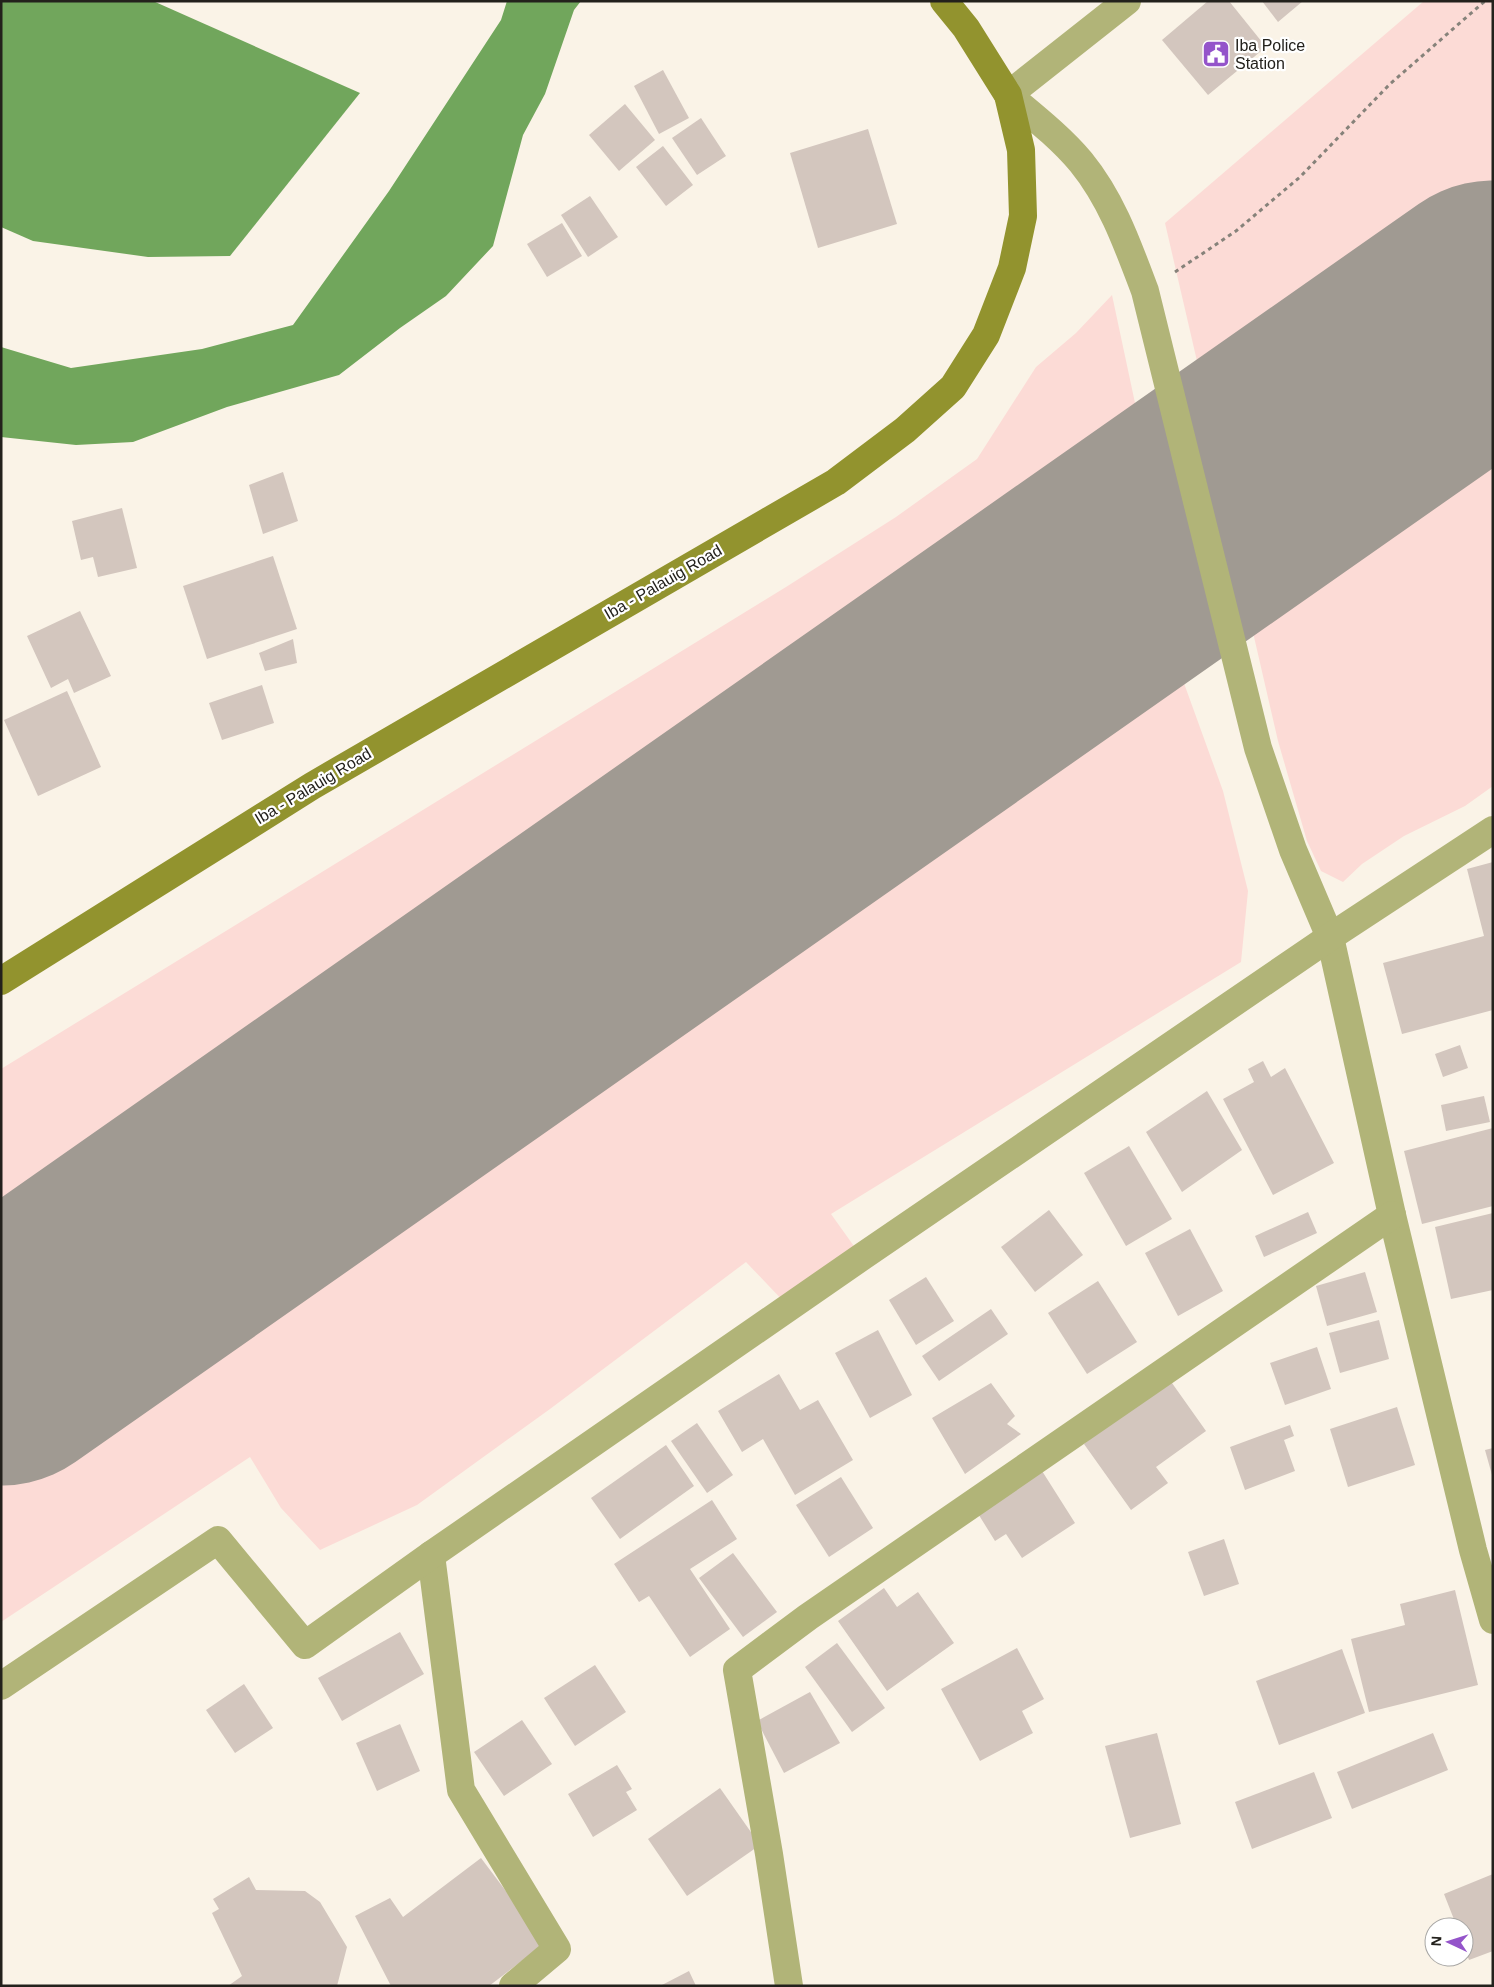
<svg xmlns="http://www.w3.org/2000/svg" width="1494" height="1987" viewBox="0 0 1494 1987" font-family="Helvetica,sans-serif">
<rect width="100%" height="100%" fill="#faf3e7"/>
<!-- green -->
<g fill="#fcdbd6">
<path d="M1424 1H1493V250L1216 443 1165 223Z"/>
<path d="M1112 295 1148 464 1 1268V1069L786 587 896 517 977 459 1036 367 1076 333Z"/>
<path d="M1493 398V786L1465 806 1404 836 1362 864 1343 882 1321 871 1307 841 1278 741 1240 576Z"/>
<path d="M1164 628 1223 791 1248 891 1241 962 831 1214 861 1256 788 1306 746 1262 550 1409 417 1505 320 1550 281 1508 250 1457 1 1622V1444Z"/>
</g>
<!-- water -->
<g fill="#71a65c">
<path d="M1 1H153L360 93 230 256 148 257 33 241 1 227Z"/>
<path d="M507 1H581L574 10 545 94 523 135 493 246 446 296 400 328 339 375 227 407 133 442 76 445 1 437V347L71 368 202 349 293 325 389 191 501 20Z"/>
</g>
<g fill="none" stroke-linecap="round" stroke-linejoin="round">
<!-- runway -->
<path stroke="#a09a92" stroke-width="259" d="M1 1356 1493 310"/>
</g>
<!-- building -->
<g fill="#d3c6be">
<path d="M1208 1H1229L1266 47 1208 95 1162 40Z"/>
<path d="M1262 1H1303L1278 22Z"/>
<path d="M663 70 689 118 659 134 634 86Z"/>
<path d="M625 104 655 140 619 171 589 135Z"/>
<path d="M701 118 726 156 697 175 672 138Z"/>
<path d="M868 129 897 224 818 248 790 153Z"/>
<path d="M663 146 693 185 666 206 636 167Z"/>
<path d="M590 196 618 237 588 257 561 215Z"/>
<path d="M562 223 582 256 547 277 527 244Z"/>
<path d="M283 472 298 521 263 534 249 485Z"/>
<path d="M122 508 137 568 98 577 93 557 81 560 72 521Z"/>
<path d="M273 556 297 629 207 659 183 586Z"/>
<path d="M80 611 111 676 74 693 68 679 51 688 27 636Z"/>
<path d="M293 639 297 663 265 671 259 653Z"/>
<path d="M262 685 274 723 222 740 209 703Z"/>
<path d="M67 691 101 767 38 796 4 720Z"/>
<path d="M1493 862V1010L1402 1034 1383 963 1484 936 1467 869Z"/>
<path d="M1460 1045 1468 1068 1443 1077 1435 1054Z"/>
<path d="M1263 1061 1271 1077 1285 1068 1334 1163 1273 1195 1223 1099 1254 1082 1248 1069Z"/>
<path d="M1207 1091 1242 1150 1182 1192 1146 1132Z"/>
<path d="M1484 1096 1490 1122 1446 1131 1441 1105Z"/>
<path d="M1493 1128V1206L1422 1224 1404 1151Z"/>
<path d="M1129 1146 1172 1219 1126 1246 1084 1173Z"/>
<path d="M1049 1210 1083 1255 1035 1292 1001 1247Z"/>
<path d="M1308 1212 1317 1233 1264 1257 1255 1236Z"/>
<path d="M1493 1213V1290L1451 1299 1435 1227Z"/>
<path d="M1190 1229 1223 1291 1178 1316 1145 1253Z"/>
<path d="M1365 1272 1377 1312 1327 1326 1316 1286Z"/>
<path d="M926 1277 954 1321 916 1345 889 1300Z"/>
<path d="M1098 1281 1137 1342 1087 1374 1048 1313Z"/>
<path d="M991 1309 1008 1334 939 1381 922 1356Z"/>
<path d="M1379 1320 1389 1359 1340 1373 1329 1333Z"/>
<path d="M878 1330 912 1395 870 1418 835 1353Z"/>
<path d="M1317 1347 1331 1389 1285 1405 1270 1363Z"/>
<path d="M779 1374 800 1410 818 1400 853 1460 795 1495 763 1439 742 1452 718 1411Z"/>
<path d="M1167 1376 1206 1431 1156 1467 1168 1483 1131 1510 1084 1444Z"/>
<path d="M991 1383 1015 1416 1007 1424 1021 1434 965 1474 932 1418Z"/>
<path d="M1397 1407 1415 1465 1348 1487 1330 1429Z"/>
<path d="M697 1423 733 1475 707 1493 671 1441Z"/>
<path d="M1290 1425 1294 1436 1284 1440 1295 1471 1245 1490 1230 1447Z"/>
<path d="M666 1445 694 1486 620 1539 591 1498Z"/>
<path d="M1493 1448V1474L1492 1475 1485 1450Z"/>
<path d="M1037 1463 1075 1523 1022 1558 1006 1534 995 1541 977 1512Z"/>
<path d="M841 1477 873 1528 829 1557 796 1505Z"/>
<path d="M712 1500 737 1539 690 1569 730 1629 690 1657 649 1596 639 1602 614 1564Z"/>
<path d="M1224 1539 1239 1584 1204 1596 1188 1552Z"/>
<path d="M733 1553 777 1612 743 1637 699 1578Z"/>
<path d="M884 1588 897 1607 918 1592 954 1643 887 1691 838 1621Z"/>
<path d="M1455 1590 1478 1685 1369 1712 1351 1639 1405 1625 1400 1604Z"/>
<path d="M400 1632 424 1674 342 1721 318 1678Z"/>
<path d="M837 1643 885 1708 852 1732 805 1667Z"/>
<path d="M1017 1648 1044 1699 1022 1711 1033 1733 980 1761 941 1689Z"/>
<path d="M1342 1649 1365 1713 1279 1745 1256 1681Z"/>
<path d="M595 1665 626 1712 575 1746 544 1698Z"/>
<path d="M244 1684 273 1728 235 1753 206 1710Z"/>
<path d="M810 1692 840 1743 784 1773 757 1721Z"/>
<path d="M522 1720 552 1764 504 1796 474 1752Z"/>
<path d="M400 1724 420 1771 377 1791 356 1743Z"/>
<path d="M1157 1733 1181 1824 1130 1838 1105 1746Z"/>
<path d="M1433 1733 1448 1770 1352 1809 1337 1772Z"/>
<path d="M617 1765 632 1789 626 1792 637 1810 593 1837 568 1794Z"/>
<path d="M1314 1772 1332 1818 1252 1849 1235 1802Z"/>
<path d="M720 1788 760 1845 687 1896 648 1839Z"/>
<path d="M481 1858 545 1943 489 1986H391L355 1916 390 1898 403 1917Z"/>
<path d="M1493 1874V1951L1469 1960 1464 1946V1927H1457L1444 1894Z"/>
<path d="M249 1877 256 1890 305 1891 320 1902 347 1947 337 1986H228L242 1976 212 1913 219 1909 213 1899Z"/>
<path d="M689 1971 696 1986H660Z"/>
</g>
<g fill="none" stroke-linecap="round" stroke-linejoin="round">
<!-- path -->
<path stroke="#86827a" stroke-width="3" stroke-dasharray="4 4" stroke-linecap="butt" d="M1175 272 1236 231 1300 177 1390 84 1485 1"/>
<!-- minor -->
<g stroke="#b1b478" stroke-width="28">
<path d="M1008 95C1033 116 1060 137 1081 162 1112 200 1128 246 1145 291L1258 748 1293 850 1330 937 1392 1215 1473 1550 1493 1620"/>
<path d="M431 1555 461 1790 557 1949 513 1986"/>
<path d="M1 1686 218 1540 305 1645 431 1555 863 1256 1330 937 1493 830"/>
<path d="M789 1986 769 1854 737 1670 808 1617 1392 1215"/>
</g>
<!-- tertiary -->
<path stroke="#b1b478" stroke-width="28" d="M1008 95 1127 1"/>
<!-- secondary -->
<path stroke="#92932e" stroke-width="28" d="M1 981 312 786 836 482 905 430 953 387 986 335 1012 268 1023 216 1021 150 1008 95 966 28 944 1"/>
</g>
<!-- icons -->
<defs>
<g id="civic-square" transform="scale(1.4375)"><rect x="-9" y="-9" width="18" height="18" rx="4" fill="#9454ca" stroke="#fff"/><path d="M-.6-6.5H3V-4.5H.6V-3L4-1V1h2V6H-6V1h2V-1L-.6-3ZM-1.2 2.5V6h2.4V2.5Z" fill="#fff"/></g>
</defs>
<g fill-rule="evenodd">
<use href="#civic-square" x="1216" y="54"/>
</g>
<g text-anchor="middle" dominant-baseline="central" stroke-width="4.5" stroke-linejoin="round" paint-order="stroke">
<!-- poi labels -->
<g font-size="16" fill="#23211c" stroke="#fff" text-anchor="start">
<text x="1235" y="45">Iba Police<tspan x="1235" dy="18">Station</tspan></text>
</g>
<!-- street labels -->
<g font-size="16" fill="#23211c" stroke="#fff">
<text transform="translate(663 582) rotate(-30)">Iba - Palauig Road</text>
<text transform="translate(313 786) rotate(-31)">Iba - Palauig Road</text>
</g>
</g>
<!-- border -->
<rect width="1494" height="1987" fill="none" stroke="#23211c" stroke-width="5"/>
<!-- north arrow -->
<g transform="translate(1449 1942) rotate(274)"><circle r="24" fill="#ffffff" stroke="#a7a6a4"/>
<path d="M0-4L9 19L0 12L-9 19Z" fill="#9454ca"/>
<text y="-8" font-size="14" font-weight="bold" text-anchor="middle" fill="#23211c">N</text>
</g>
</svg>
